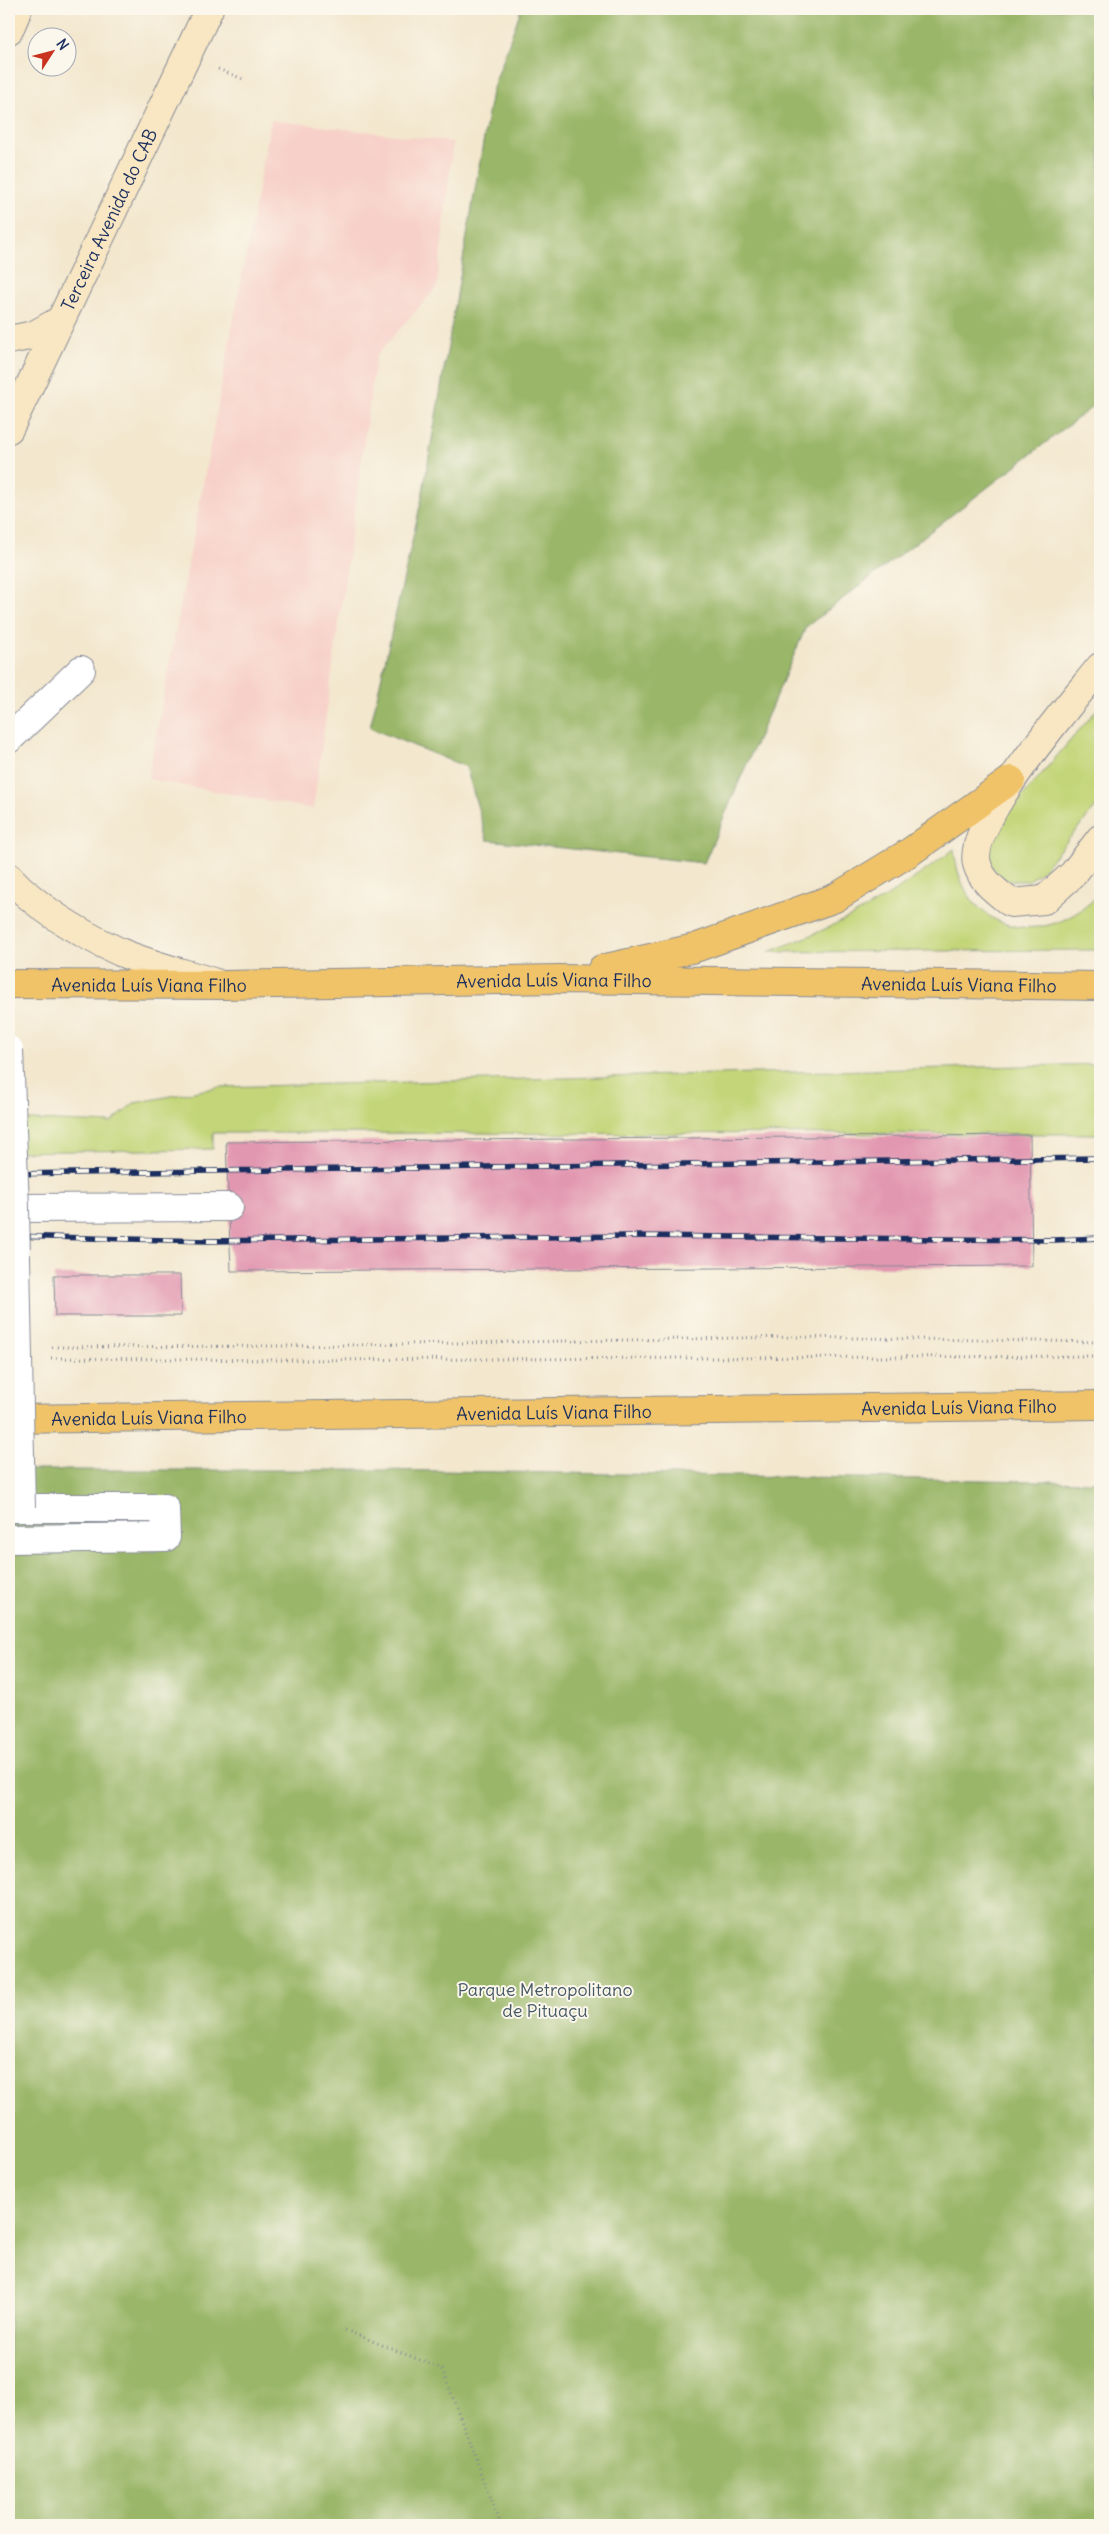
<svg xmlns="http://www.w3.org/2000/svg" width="1109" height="2534" viewBox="0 0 1109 2534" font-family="Delius,sans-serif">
<rect width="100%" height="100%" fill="#fbf7ec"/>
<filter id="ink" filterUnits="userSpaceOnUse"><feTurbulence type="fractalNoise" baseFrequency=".02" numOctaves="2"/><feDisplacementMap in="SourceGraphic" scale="10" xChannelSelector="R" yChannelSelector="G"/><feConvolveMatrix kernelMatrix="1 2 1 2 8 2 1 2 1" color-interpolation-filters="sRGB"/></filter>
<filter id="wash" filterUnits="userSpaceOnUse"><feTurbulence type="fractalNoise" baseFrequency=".0096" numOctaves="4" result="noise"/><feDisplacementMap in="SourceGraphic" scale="20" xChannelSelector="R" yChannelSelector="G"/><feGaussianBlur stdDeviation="1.12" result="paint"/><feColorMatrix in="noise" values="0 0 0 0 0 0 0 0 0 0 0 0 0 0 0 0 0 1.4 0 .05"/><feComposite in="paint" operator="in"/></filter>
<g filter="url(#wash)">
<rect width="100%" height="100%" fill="#f3e7ce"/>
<!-- built -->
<path fill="#f7d1c9" d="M271 120 453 142 437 287 376 356 313 809 148 779Z"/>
<!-- green -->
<g fill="#c3d578" stroke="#6f826b">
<path d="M1100 706V802L1042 871 1028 881H1006C983 864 984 851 996 827Z"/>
<path d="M954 849C961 934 1046 952 1100 893V950L768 952C841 926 894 896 954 849Z"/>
<path d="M1100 1064V1134L213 1133V1149L9 1152V1119L111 1123 134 1103 220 1087Z"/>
</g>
<!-- forest -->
<g fill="#9ab668" stroke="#5a7263">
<path d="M521 9H1100V401L806 627 704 863 487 840 466 767 370 728 422 497 492 91Z"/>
<path d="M9 1470H380L1100 1482V2525H9Z"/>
</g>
<g id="blocks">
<!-- building -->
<g fill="#e297b0">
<path d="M1030 1135 1032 1266 231 1271 226 1142Z"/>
<path d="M54 1275H180L181 1316H55Z"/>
</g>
</g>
</g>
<g filter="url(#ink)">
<use href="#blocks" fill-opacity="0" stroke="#878b96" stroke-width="1"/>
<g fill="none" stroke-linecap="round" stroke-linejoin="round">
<!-- pedestrian casing -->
<g stroke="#878b96" stroke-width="30">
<g id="pedestrian">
<path d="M9 739 81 670"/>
<path d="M15 1208 229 1207"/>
<path d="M9 1508H165L166 1537 9 1539"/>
</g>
</g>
<!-- secondary casing -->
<g stroke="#878b96" stroke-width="30">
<g id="secondary">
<path d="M9 30 18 9"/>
<path d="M9 340 34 335 59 321"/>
<path id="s1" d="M9 429 209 9"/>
<path d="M1100 667C1073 701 966 822 977 864 982 882 997 892 1011 903L1044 900 1073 874 1100 839"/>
<path d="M9 877C38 909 81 934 120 952 150 965 185 973 216 983"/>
</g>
</g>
<!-- trunk casing -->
<g stroke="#878b96" stroke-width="30">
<g id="trunk">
<path d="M602 969 695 948 835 898 910 852 1011 780"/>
<path id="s2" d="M9 984 225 985 558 979 1100 986"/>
<path id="s3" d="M9 1419 1100 1405"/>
</g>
</g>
<!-- path -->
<g stroke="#878b96" stroke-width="3" stroke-dasharray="1 4" stroke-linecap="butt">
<path d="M218 69 243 79"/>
<path d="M52 1347 289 1346 794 1337 1100 1342"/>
<path d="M51 1358 286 1360 1100 1356"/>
<path d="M345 2330 442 2369 501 2525"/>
</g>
<!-- pedestrian -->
<use href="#pedestrian" stroke="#fff" stroke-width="28"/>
<!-- secondary -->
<use href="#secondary" stroke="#f9e7c3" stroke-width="28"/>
<!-- trunk -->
<use href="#trunk" stroke="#f0c369" stroke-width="28"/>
<!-- rail casing -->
<g stroke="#1b2f5e" stroke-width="5.5">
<g id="rail">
<path d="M9 1174 1100 1158"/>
<path d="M9 1236 208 1241 629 1236 1055 1240 1100 1238"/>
</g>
</g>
<!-- rail -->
<use href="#rail" stroke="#fbf7ec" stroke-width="4" stroke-dasharray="11" stroke-linecap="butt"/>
<!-- pedestrian-bridge casing -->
<g stroke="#878b96" stroke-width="30" stroke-linecap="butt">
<path id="pedestrian-bridge" d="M9 1050 15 1208 21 1508"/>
</g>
<!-- pedestrian-bridge -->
<use href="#pedestrian-bridge" stroke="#fff" stroke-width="28"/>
</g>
</g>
<g text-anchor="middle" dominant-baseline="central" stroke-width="4" stroke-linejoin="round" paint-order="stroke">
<!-- street labels -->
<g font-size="18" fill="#1b2f5e" stroke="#fbf7ec">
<text stroke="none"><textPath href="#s1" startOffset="232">Terceira Avenida do CAB</textPath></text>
<text stroke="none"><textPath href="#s2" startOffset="545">Avenida Luís Viana Filho</textPath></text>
<text stroke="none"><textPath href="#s2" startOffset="140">Avenida Luís Viana Filho</textPath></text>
<text stroke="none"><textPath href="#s2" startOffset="950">Avenida Luís Viana Filho</textPath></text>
<text stroke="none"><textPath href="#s3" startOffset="950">Avenida Luís Viana Filho</textPath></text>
<text stroke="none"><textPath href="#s3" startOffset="545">Avenida Luís Viana Filho</textPath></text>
<text stroke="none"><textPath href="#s3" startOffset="140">Avenida Luís Viana Filho</textPath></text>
</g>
<!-- park labels -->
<g font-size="18" fill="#455864" stroke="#fbf7ec">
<text x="545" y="1989">Parque Metropolitano<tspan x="545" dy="21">de Pituaçu</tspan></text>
</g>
</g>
<!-- margin -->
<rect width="1109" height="2534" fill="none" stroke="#fbf7ec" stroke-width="30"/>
<!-- north arrow -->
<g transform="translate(52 52) rotate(54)"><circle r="24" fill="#fbf7ec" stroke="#a1a7b3"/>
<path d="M0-4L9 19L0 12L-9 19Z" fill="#c8321e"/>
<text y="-8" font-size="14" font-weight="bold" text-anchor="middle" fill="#1b2f5e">N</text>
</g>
</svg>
